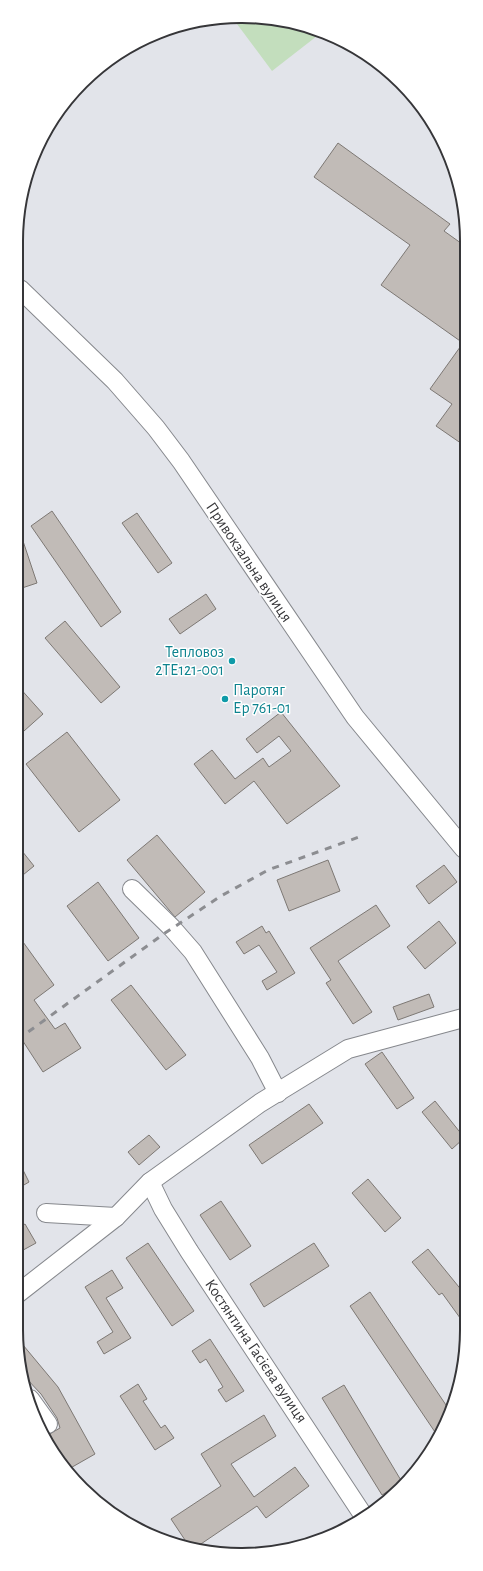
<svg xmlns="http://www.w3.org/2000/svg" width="483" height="1571" viewBox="0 0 483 1571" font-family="'Alegreya Sans',sans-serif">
<rect width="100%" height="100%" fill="#e2e4ea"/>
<!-- green -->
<path fill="#c3debd" d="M234 20C257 20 301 15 317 36L272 71Z"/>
<!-- building -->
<g fill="#c1bbb7" stroke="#7d7874">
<path d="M338 143 450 224 444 231 465 246V446L436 426 452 404 430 389 463 343 381 285 410 245 314 177Z"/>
<path d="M52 511 121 612 101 627 31 526Z"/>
<path d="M137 513 172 563 158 573 122 523Z"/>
<path d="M19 535H21L37 583 19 589Z"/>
<path d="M206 594 216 609 180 634 169 619Z"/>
<path d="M65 621 120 687 101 703 45 638Z"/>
<path d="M18 686 43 714 24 731 18 724Z"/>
<path d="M281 712 340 786 287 824 254 781 225 804 194 764 212 750 235 779 263 758 269 767 291 751 279 736 257 753 246 739Z"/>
<path d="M67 732 120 800 79 832 26 764Z"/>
<path d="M157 835 205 892 175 917 127 860Z"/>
<path d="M18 846 34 866 18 879Z"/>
<path d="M328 860 340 891 289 911 277 880Z"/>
<path d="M444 865 457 882 429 904 416 886Z"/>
<path d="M98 882 139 938 108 961 67 906Z"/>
<path d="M376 905 390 926 338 961 372 1012 353 1024 326 983 331 980 310 948Z"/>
<path d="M439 921 456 943 425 969 407 947Z"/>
<path d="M262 926 266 933 269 931 295 973 267 990 262 981 277 972 259 945 244 954 236 942Z"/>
<path d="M18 935 54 985 34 1000 55 1029 65 1023 81 1048 43 1072 17 1032Z"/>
<path d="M131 985 186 1055 166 1070 111 1000Z"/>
<path d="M429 994 434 1007 398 1020 393 1007Z"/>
<path d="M382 1052 414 1098 397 1109 365 1064Z"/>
<path d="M435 1101 463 1136V1139L452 1149 422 1112Z"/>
<path d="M309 1104 323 1123 262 1164 249 1145Z"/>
<path d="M149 1135 160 1147 139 1165 128 1152Z"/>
<path d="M17 1158 29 1182 17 1189Z"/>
<path d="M368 1179 401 1218 385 1232 352 1193Z"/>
<path d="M221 1201 251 1246 230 1260 200 1215Z"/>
<path d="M25 1224 36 1243 16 1254V1229Z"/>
<path d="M148 1243 194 1311 172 1326 126 1258Z"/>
<path d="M314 1243 329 1266 264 1307 250 1284Z"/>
<path d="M428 1249 463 1292V1322L442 1293 439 1295 412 1262Z"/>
<path d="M112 1270 123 1288 106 1298 131 1338 104 1354 97 1342 113 1332 85 1287Z"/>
<path d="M370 1292 448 1408 437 1435 350 1306Z"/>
<path d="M18 1339 58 1387 95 1454 67 1470 46 1436 60 1428 57 1418 41 1394 25 1377Z"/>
<path d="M210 1339 244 1391 226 1402 218 1390 223 1387 206 1359 200 1363 192 1351Z"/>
<path d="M138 1384 147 1399 143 1401 161 1428 165 1425 174 1438 155 1450 120 1396Z"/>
<path d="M344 1385 402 1482 382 1495 322 1398Z"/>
<path d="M264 1415 276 1436 231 1464 254 1497 295 1467 309 1486 266 1518 257 1506 195 1548 189 1546 171 1519 221 1486 201 1454Z"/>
</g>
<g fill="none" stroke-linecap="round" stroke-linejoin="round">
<!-- minor casing -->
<g stroke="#86888d" stroke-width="20">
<g id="minor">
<path d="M20 289 115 381 156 428 181 461 355 717 464 849"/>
<path d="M132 889 172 928 193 952 260 1058 278 1093"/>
<path d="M150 1182 163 1209 189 1251 365 1518"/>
<path d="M46 1213 116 1217"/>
<path d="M16 1295 116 1217 150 1182 260 1103 348 1049 463 1018"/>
<path d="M30 1399 48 1424"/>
</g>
</g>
<!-- minor -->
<use href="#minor" stroke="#fff" stroke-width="18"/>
<!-- rail -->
<path stroke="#8c8d91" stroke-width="3" stroke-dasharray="7 7" stroke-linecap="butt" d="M17 1040 165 933 221 896 268 870 359 837"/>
</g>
<!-- markers -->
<g fill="#0f9aa8" stroke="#fff" stroke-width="1.5">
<circle cx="232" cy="661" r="4"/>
<circle cx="225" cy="699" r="4"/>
</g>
<g text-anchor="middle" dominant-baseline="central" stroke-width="3" stroke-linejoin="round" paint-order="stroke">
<!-- street labels -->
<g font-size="16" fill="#363639" stroke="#fff">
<text transform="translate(249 562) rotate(56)">Привокзальна вулиця</text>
<text transform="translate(256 1351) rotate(56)">Костянтина Гасієва вулиця</text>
</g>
<!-- culture labels -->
<g font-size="16" fill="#0d838f" stroke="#fff" text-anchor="end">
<text x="224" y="652">Тепловоз<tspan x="224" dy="18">2ТЕ121-001</tspan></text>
<text x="233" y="690" text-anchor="start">Паротяг<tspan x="233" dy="18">Ер 761-01</tspan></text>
</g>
</g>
<!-- crop -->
<path d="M0 0H483V1571H0ZM241 23H242A218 218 0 0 1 460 241V1330A218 218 0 0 1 242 1548H241A218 218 0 0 1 23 1330V241A218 218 0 0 1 241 23Z" fill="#fff" fill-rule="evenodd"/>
<path fill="none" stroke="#363639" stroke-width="2" d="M241 23H242A218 218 0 0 1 460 241V1330A218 218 0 0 1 242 1548H241A218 218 0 0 1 23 1330V241A218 218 0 0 1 241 23Z"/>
</svg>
